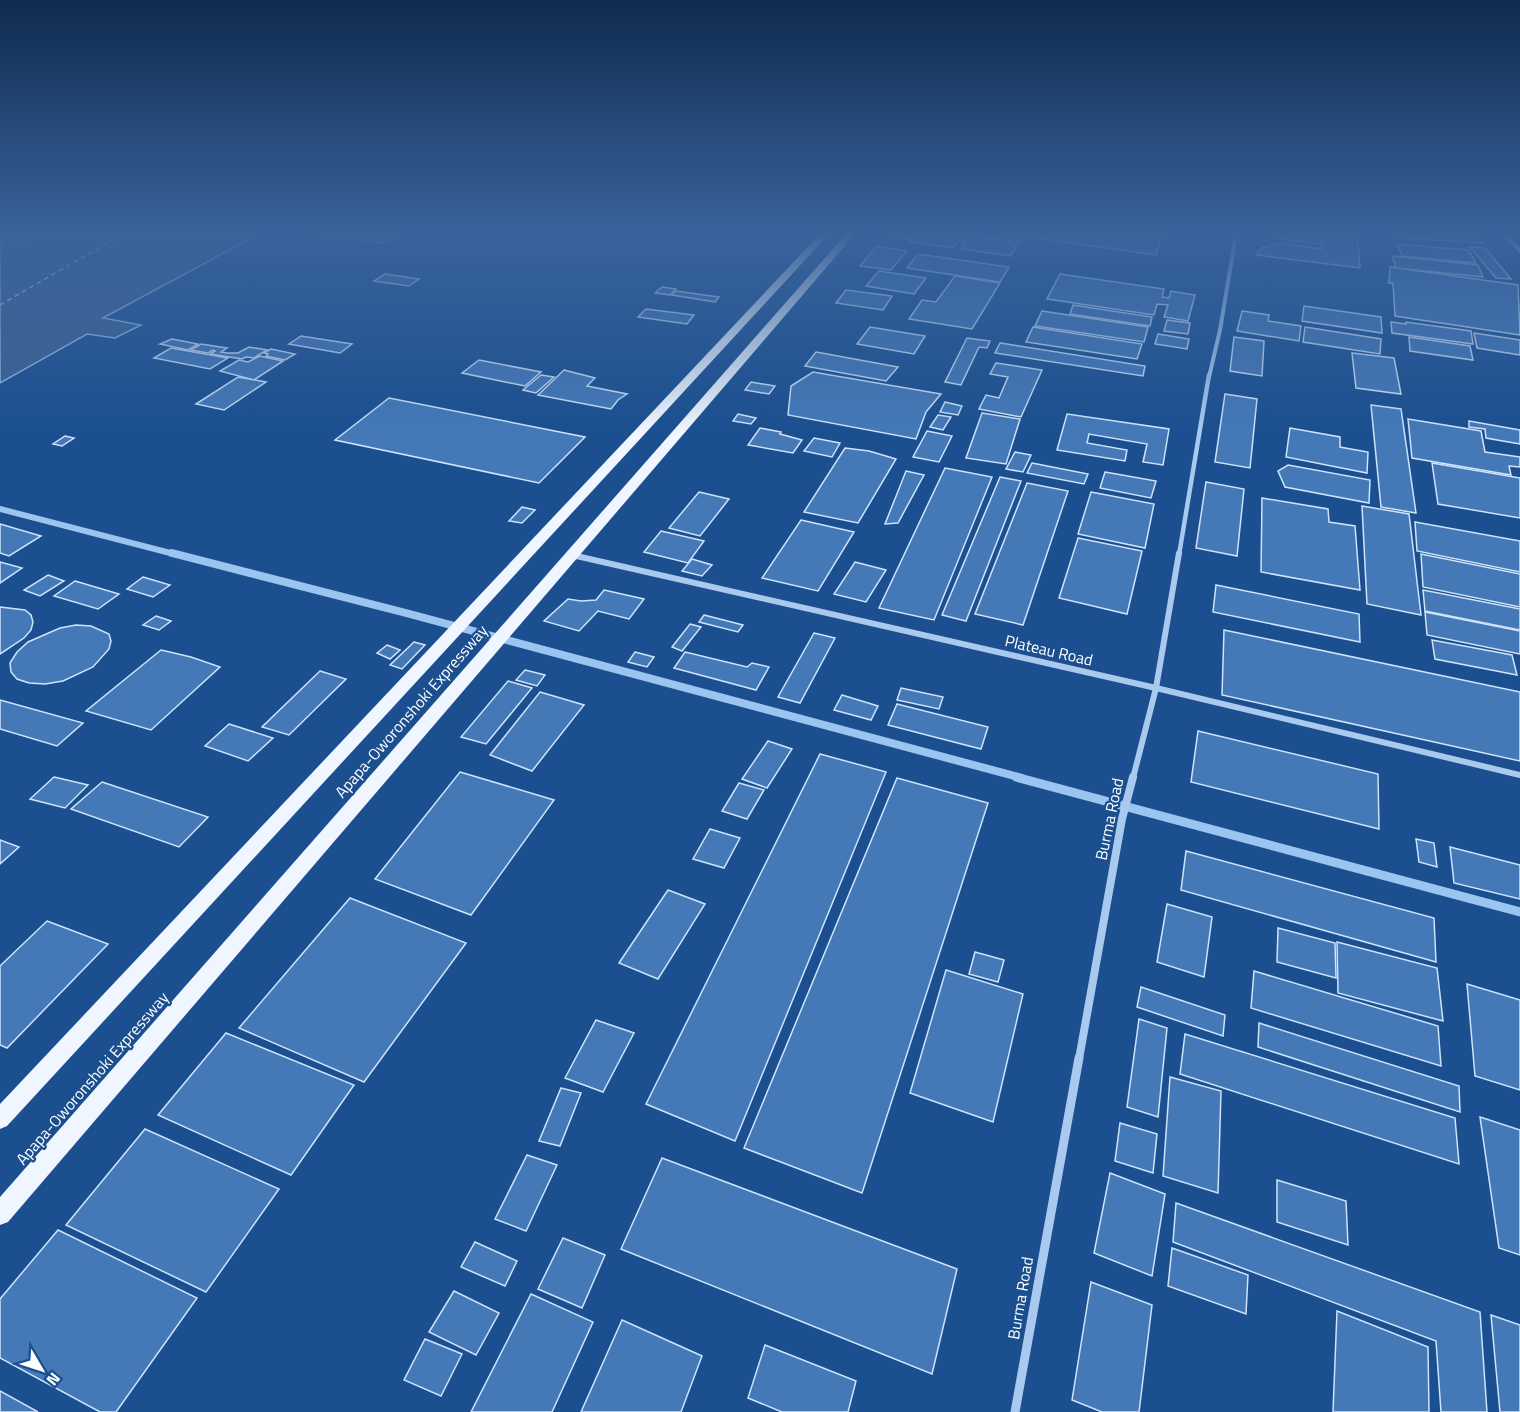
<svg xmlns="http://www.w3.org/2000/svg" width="1520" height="1412" viewBox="0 0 1520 1412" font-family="'Titillium Web',sans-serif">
<rect width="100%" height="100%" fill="#1b4f8f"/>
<!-- water -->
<g fill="#3c6290" stroke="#9cc4f0" stroke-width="1.5">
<path d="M0 234H259L103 318 141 325 115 338 87 334 0 383Z"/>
<path d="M303 234H399L384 243Z"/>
</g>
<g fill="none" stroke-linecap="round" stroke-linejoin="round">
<!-- stream-far2 -->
<path stroke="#9cc4f0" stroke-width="6" d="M0 509 178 555"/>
<!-- stream-far1 -->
<path stroke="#9cc4f0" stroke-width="8" d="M172 553 406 613 1022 778"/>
<!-- stream -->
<path stroke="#9cc4f0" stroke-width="9" d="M1016 777 1520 912"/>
<!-- ferry -->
<g stroke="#b5d3f5" stroke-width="1.5" stroke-dasharray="4.5 4" stroke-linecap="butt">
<path d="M0 236 5 234"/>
<path d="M0 249 51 234"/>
<path d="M0 305 123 234"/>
</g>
</g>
<!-- building -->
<g fill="#4478b7" stroke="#cfe3fa" stroke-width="1.5">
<path d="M878 234H953L997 240 1001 234H1023L1020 241 1010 240 1009 243 1017 244 1011 256 961 249 965 242 958 241 954 248 910 242 911 240Z"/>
<path d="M1029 234H1163L1156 255 1027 237Z"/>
<path d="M1276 234 1321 236 1320 244 1276 238Z"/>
<path d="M1322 234H1357L1360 268 1257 255 1261 248 1281 243 1322 249Z"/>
<path d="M1396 234H1476L1483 243 1399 238Z"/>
<path d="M1397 244 1469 250 1476 263 1402 256Z"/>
<path d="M877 246 907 251 891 270 860 266Z"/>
<path d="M1470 247 1485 248 1511 279 1496 278Z"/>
<path d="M918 254 1009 267 1000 282 907 268Z"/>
<path d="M1392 256 1478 265 1483 277 1396 268Z"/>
<path d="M1390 267 1518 285 1520 335 1395 316 1393 283H1389Z"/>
<path d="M879 271 926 278 914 294 866 286Z"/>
<path d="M385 274 419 279 409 286 374 281Z"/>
<path d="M1060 274 1164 289 1162 297 1169 298 1171 291 1195 295 1188 321 1164 317 1168 305 1157 304 1154 315 1047 299Z"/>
<path d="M955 276 1000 283 972 329 909 319 922 300 936 302Z"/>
<path d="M662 287 676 289 670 295 655 293Z"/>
<path d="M846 290 892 296 883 310 836 303Z"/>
<path d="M676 291 719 297 715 302 672 295Z"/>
<path d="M1073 305 1152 317 1150 326 1070 314Z"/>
<path d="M1304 306 1381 317 1382 333 1302 321Z"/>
<path d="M646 309 694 315 687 324 638 317Z"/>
<path d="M1042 311 1148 327 1144 342 1035 326Z"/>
<path d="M1242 311 1269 315 1268 321 1301 326 1299 341 1237 331Z"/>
<path d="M1167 320 1190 323 1188 334 1164 331Z"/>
<path d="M1391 322 1406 324V322L1471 331 1473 344 1392 333Z"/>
<path d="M870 327 925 336 914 354 857 344Z"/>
<path d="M1033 327 1142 344 1137 359 1026 342Z"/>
<path d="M1305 327 1381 339 1380 354 1303 342Z"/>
<path d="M1474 333 1520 340V355L1477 348Z"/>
<path d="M1158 334 1189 339 1187 349 1155 344Z"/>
<path d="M301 336 352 344 340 353 289 344Z"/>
<path d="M1234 337 1264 341 1262 376 1230 371Z"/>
<path d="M1409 337 1470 346 1473 360 1410 351Z"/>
<path d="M967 338 990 341 987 348 979 347 961 385 945 382Z"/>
<path d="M172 339 198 344 188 350 160 344Z"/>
<path d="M1000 343 1145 366 1143 376 995 353Z"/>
<path d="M201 344 227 348 221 352 227 353H238L249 347 267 350 254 358 246 357 242 359 210 354 215 351 213 350 208 353 191 350Z"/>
<path d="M171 348 228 358 210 369 154 358Z"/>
<path d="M271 349 295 354 285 360 266 356 268 354 264 353Z"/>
<path d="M816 352 898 367 886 381 805 366Z"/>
<path d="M1352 353 1394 358 1401 394 1356 388Z"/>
<path d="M260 356 283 361 254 380 220 371 239 360 248 362Z"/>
<path d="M479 360 541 372 525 386 462 373Z"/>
<path d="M996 363 1042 370 1021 417 979 409 986 395 999 398 1008 377 990 374Z"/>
<path d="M564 370 595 378 587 386 627 394 618 400 611 409 538 395Z"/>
<path d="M813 372 941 394 926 412 916 439 788 415 791 386Z"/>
<path d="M541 375 554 377 536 393 523 390Z"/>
<path d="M238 377 266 382 224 410 196 404Z"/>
<path d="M751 382 775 386 769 394 745 390Z"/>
<path d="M1225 394 1257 399 1250 468 1215 462Z"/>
<path d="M389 398 585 437 539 483 335 440Z"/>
<path d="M945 402 962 406 958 415 940 412Z"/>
<path d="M1371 405 1401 409 1416 513 1381 507Z"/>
<path d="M982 413 1020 419 1006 464 966 458Z"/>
<path d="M738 414 756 418 751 424 733 421Z"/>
<path d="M1067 414 1169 429 1163 465 1143 462 1147 444 1089 434 1087 443 1127 450 1125 461 1057 450Z"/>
<path d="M938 415 951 417 943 430 930 427Z"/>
<path d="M1408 419 1481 431 1485 452 1520 457V467L1509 466 1511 475 1412 458Z"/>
<path d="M1469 421 1520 430V444L1486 438 1485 429 1469 427Z"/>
<path d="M760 428 781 432 780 434 802 440 793 453 748 445Z"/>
<path d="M1290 428 1340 437V447L1368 452 1367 473 1286 457Z"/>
<path d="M927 431 952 436 939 462 913 457Z"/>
<path d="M65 436 74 438 62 446 53 444Z"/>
<path d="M814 438 840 443 832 457 804 451Z"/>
<path d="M845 448 869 451 896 459 858 523 804 512Z"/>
<path d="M1015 452 1031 455 1023 472 1006 469Z"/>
<path d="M1032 463 1088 474 1084 484 1027 473Z"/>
<path d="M1432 463 1520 478V518L1438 504Z"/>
<path d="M1288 465 1370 480 1369 503 1285 487 1278 471Z"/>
<path d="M945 468 992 477 934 620 879 608Z"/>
<path d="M906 471 924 475 898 523 885 524Z"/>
<path d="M1105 472 1156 481 1151 498 1100 488Z"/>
<path d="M1000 477 1021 481 966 621 942 615Z"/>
<path d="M1206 482 1244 489 1237 556 1196 548Z"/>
<path d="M1027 483 1068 491 1023 625 975 614Z"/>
<path d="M699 492 729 499 700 536 669 528Z"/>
<path d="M1091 492 1154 504 1145 548 1078 534Z"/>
<path d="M1262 498 1328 509 1329 522 1355 526 1360 590 1261 572Z"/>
<path d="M1362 506 1409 514 1421 615 1367 604Z"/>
<path d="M522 507 535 510 522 523 509 521Z"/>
<path d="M801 520 854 532 818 591 762 578Z"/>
<path d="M1415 522 1520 541V572L1417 551Z"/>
<path d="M0 524 41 536 9 556 0 553Z"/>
<path d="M661 531 704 541 688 563 644 552Z"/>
<path d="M1078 538 1142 551 1127 614 1059 598Z"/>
<path d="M1421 554 1520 574V607L1423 587Z"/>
<path d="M692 559 712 565 702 576 682 571Z"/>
<path d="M0 562 22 568 0 583Z"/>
<path d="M855 562 886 570 866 602 834 594Z"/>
<path d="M48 575 64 581 40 596 24 590Z"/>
<path d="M143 577 170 585 153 597 127 589Z"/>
<path d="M75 581 119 594 98 609 54 596Z"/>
<path d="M1216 585 1359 614 1360 642 1213 612Z"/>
<path d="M604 590 644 599 629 619 598 611 579 631 544 621 568 599 581 601 596 600Z"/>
<path d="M1423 590 1520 609V630L1425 611Z"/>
<path d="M0 607 25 610 31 615 33 622 31 630 24 638 0 654Z"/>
<path d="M1425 612 1520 631V654L1427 635Z"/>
<path d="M704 615 743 625 738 632 699 622Z"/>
<path d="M156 616 171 621 159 630 143 625Z"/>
<path d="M690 624 701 627 682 651 672 647Z"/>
<path d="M76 625 91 626 109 634 111 641 109 649 93 667 63 681 45 684 29 683 17 679 11 672 10 663 17 652 28 642 60 628Z"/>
<path d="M1224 630 1520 692V761L1222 695Z"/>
<path d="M814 633 835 638 800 703 778 697Z"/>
<path d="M1432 640 1512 655 1517 675 1435 659Z"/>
<path d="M414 642 425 645 402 669 390 665Z"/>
<path d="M387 645 400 650 390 659 377 653Z"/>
<path d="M161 650 191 657 220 667 151 730 86 711Z"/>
<path d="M635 652 654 657 647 667 628 662Z"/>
<path d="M685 652 747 667 752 663 769 667 756 690 674 668Z"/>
<path d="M525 670 545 675 537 686 516 680Z"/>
<path d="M320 671 346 679 289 735 262 727Z"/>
<path d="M508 681 532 688 486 744 461 737Z"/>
<path d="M901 688 943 697 939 709 897 700Z"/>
<path d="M540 692 584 705 532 771 490 755Z"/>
<path d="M842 695 878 706 871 720 834 710Z"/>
<path d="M0 700 83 723 57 746 0 729Z"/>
<path d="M897 704 988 727 981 749 888 725Z"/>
<path d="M229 724 273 738 248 761 205 746Z"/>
<path d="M1198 731 1378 774 1379 829 1191 782Z"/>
<path d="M768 741 792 749 767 788 742 779Z"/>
<path d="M820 754 886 772 735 1141 646 1104Z"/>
<path d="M460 772 554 800 471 915 375 879Z"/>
<path d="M54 777 88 785 65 808 30 799Z"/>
<path d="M897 778 988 803 862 1193 744 1148Z"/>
<path d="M102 782 208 817 179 847 71 809Z"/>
<path d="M739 783 764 790 747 819 722 811Z"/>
<path d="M710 829 740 838 724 868 693 859Z"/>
<path d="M1416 839 1434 843 1437 867 1419 862Z"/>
<path d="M0 840 19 847 0 864Z"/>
<path d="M1450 847 1520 865V899L1454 883Z"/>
<path d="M1186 851 1434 918 1436 962 1181 890Z"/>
<path d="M668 890 705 904 658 979 619 963Z"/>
<path d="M350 898 466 943 364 1082 239 1028Z"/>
<path d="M1167 904 1212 917 1204 977 1157 962Z"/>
<path d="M47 921 108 944 7 1048 0 1045V966Z"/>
<path d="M1278 928 1335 943 1336 978 1277 962Z"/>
<path d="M1337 942 1437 968 1443 1021 1338 993Z"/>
<path d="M975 952 1004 960 998 982 969 974Z"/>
<path d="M946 970 1023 994 993 1122 910 1093Z"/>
<path d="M1254 971 1438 1026 1441 1066 1251 1008Z"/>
<path d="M1467 984 1520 1000V1090L1475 1076Z"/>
<path d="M1141 987 1225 1015 1223 1036 1137 1007Z"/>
<path d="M1139 1019 1167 1028 1158 1117 1127 1107Z"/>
<path d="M596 1020 634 1033 603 1092 565 1078Z"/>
<path d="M1259 1023 1459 1086 1460 1112 1258 1047Z"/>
<path d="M226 1033 354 1085 291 1175 158 1115Z"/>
<path d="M1185 1034 1455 1118 1459 1164 1180 1074Z"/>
<path d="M1170 1077 1221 1091 1218 1193 1163 1176Z"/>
<path d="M561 1088 581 1093 560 1146 539 1141Z"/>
<path d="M1480 1117 1520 1130V1255L1499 1248Z"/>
<path d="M1120 1123 1157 1134 1153 1173 1115 1161Z"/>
<path d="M145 1129 279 1189 206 1292 66 1225Z"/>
<path d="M527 1155 557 1165 526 1231 495 1219Z"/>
<path d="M662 1158 957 1269 932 1374 621 1249Z"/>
<path d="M1110 1173 1165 1194 1152 1276 1094 1253Z"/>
<path d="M1277 1180 1346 1201 1348 1245 1277 1222Z"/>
<path d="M1176 1203 1480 1312 1487 1412H1441L1436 1341 1173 1242Z"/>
<path d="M58 1230 197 1298 116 1412H100L0 1358V1299Z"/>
<path d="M563 1238 605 1255 582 1308 538 1289Z"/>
<path d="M475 1242 517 1261 505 1286 461 1267Z"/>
<path d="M1172 1248 1248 1275 1246 1314 1168 1286Z"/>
<path d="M1091 1282 1152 1305 1139 1412H1102L1072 1400Z"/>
<path d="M454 1291 499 1313 476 1355 429 1332Z"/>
<path d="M531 1294 593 1322 552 1412H471Z"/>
<path d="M1337 1311 1428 1347 1429 1412H1333Z"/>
<path d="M1491 1315 1520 1325V1412H1500Z"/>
<path d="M622 1320 702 1356 681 1412H581Z"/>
<path d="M425 1339 462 1354 441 1396 404 1380Z"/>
<path d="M765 1345 856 1381 848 1412H782L748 1398Z"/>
<path d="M0 1391 38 1412H0Z"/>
</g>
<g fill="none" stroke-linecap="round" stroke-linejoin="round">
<!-- minor-far4 -->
<path stroke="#a9c9ee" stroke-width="4" d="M1209 377 1220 330 1236 234"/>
<!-- minor-far3 -->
<path stroke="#a9c9ee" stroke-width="4.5" d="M1179 555 1209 375"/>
<!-- minor-far2 -->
<g stroke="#a9c9ee" stroke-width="6">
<path d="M572 555 1156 688 1520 775"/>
<path d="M1133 778 1156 688 1179 553"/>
</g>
<!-- minor-far1 -->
<path stroke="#a9c9ee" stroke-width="8" d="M1079 1059 1122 819 1133 777"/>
<!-- minor -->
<path stroke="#a9c9ee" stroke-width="9" d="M1015 1412 1079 1058"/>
<!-- secondary -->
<path fill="#d6e6fa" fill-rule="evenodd" d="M1500 234H1507L1520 247V253Z"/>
<!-- primary -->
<g fill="#f0f6ff" fill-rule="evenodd">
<path d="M820 234H829L7 1126 0 1129V1104Z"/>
<path d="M846 234H855L8 1222 0 1225V1197Z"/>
</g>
</g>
<!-- sky -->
<linearGradient id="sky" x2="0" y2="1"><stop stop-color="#0f2b4f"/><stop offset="0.54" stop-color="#39639b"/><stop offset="1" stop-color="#39639b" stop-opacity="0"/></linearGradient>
<rect width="1520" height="432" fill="url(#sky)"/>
<g text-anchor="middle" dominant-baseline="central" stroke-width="4.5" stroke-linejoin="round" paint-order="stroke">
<!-- street labels -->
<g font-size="16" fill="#fff" stroke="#1b4f8f">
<text transform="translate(1049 650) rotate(13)">Plateau Road</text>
<text transform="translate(411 711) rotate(-49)">Apapa-Oworonshoki Expressway</text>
<text transform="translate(1109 819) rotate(-78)">Burma Road</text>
<text transform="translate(92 1078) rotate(-49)">Apapa-Oworonshoki Expressway</text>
<text transform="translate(1020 1298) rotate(-80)">Burma Road</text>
</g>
</g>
<!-- north arrow -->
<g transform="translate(42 1370) rotate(129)" stroke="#1b4f8f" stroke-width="4.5" paint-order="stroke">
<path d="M0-4.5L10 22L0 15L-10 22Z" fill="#ffffff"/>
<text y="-9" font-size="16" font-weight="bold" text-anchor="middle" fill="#ffffff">N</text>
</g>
</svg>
